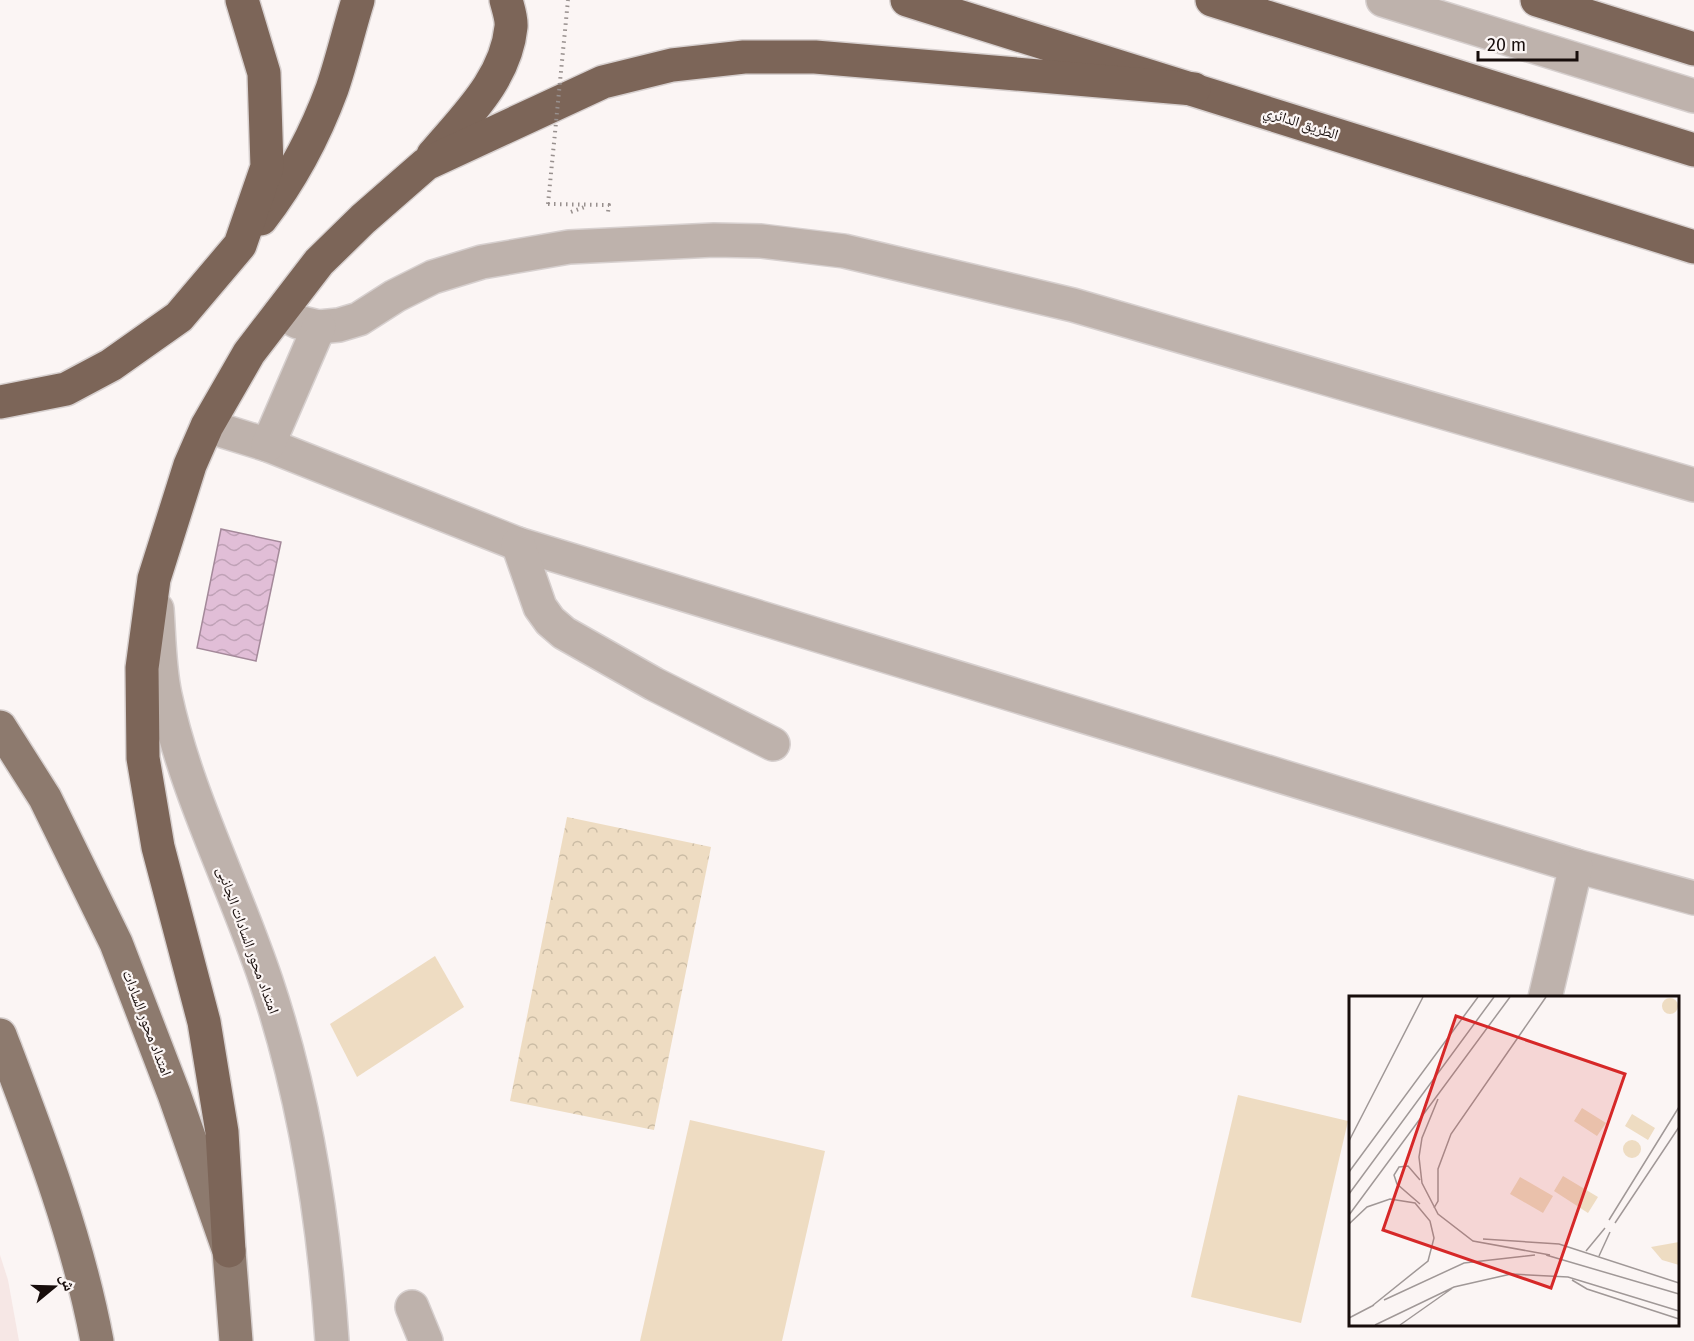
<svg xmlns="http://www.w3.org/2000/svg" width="1694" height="1341" viewBox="0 0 1694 1341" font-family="'Fira Sans','Noto Naskh Arabic',sans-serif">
<defs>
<pattern id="park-crowns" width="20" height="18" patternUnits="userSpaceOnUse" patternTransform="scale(1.5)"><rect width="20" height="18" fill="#eedcc2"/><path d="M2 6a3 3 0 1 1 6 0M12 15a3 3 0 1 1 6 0" fill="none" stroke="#cbbca5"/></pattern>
<pattern id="water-waves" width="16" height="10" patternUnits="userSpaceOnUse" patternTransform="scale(1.5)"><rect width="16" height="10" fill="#e1bed7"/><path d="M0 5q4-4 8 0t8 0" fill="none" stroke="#c0a2b7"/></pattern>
</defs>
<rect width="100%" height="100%" fill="#fbf5f4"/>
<!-- built -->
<path fill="#f6e7e5" d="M0 1255 8 1280 19 1341H0Z"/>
<!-- park -->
<path fill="url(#park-crowns)" d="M567 817 711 847 654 1130 510 1101Z"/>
<!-- garden -->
<g fill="#eedcc2">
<path d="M435 956 464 1007 357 1077 330 1024Z"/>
<path d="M1238 1095 1348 1121 1301 1323 1191 1297Z"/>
<path d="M690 1120 825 1151 782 1341H640Z"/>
</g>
<!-- water -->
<path fill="url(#water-waves)" stroke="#a4899a" stroke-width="1.5" d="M221 529 281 542 256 661 197 648Z"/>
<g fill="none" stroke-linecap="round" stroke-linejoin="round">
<!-- minor casing -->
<g stroke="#d7d0cf" stroke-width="36">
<g id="minor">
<path d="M1383 0 1694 96"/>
<path d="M280 313 298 322 319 327 339 325 359 319 395 296 433 277 482 262 569 247 714 240 761 241 844 251 1073 305 1694 485"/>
<path d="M207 426 268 445 518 544 1576 866 1694 898"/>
<path d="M268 445 319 327"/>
<path d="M518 544 540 607 550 621 564 633 654 684 773 744"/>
<path d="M157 609C159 637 159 667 165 695 186 794 234 885 266 981 305 1097 324 1219 332 1341"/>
<path d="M1545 998 1576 866"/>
<path d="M412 1307 426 1341"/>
</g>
</g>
<!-- major casing -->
<g stroke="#d7d0cf" stroke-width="36">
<g id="major">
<path d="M0 727 45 798 116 943 174 1094 229 1251 236 1341"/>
<path d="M0 1035C38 1135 77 1235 97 1341"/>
</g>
</g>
<!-- highway casing -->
<g stroke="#d7d0cf" stroke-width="36">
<g id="highway">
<path d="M907 0 1694 247"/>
<path d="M1212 0 1694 150"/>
<path d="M1537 0 1694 49"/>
<path d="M433 155C465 117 506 79 511 27 512 19 508 8 506 0"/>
<path d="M261 219C291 180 315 135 332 89 342 60 349 29 358 0"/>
<path d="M0 402 66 389 111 365 179 317 240 245 267 167 264 73 242 0"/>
<path d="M229 1251 222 1132 204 1022 158 847 143 758 142 668 154 579 190 465 207 426 249 353 319 262 363 219 426 164 603 82 672 65 744 57H815L1194 89"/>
</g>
</g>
<!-- path -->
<g stroke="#98908e" stroke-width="4" stroke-dasharray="1.5 4.5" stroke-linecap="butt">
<path d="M548 204 609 205 608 212"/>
<path d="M571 212 587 206"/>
</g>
<!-- minor -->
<use href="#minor" stroke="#beb2ac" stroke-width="33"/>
<!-- major -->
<use href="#major" stroke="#8d7a6e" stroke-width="33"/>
<!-- highway -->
<use href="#highway" stroke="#7c6558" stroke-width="33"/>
<!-- path-bridge -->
<path stroke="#98908e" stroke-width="4" stroke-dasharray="1.5 4.5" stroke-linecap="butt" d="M548 204 568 0"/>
</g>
<g text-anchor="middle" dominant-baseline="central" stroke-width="4.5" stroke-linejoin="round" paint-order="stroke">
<!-- street labels -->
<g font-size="15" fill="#170d0b" stroke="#fbf5f4">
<text transform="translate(1301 123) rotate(18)">الطريق الدائري</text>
<text transform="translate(248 940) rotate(70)">امتداد محور السادات الجانبى</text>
<text transform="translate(147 1023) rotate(69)">امتداد محور السادات</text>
</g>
</g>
<!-- overview -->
<g transform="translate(1349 996)">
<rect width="330" height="330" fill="#fbf5f4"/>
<path d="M330 246V269L313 264 302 251Z" fill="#eedcc2"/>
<path d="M171 181 204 200 194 217 161 198Z" fill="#eedcc2"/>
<path d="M313 10a8 8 0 1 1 16 0a8 8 0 1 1-16 0ZM233 112 257 127 248 140 225 125ZM283 118 306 132 299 144 276 130ZM274 153a9 9 0 1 1 18 0a9 9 0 1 1-18 0ZM214 180 249 201 239 217 205 195Z" fill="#eedcc2"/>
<path fill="none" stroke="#a09897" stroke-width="1.5" d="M89 103 73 142 70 161 73 187 89 218 124 245 201 259M0 145 74 1M0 176 129 1M0 198 145 1M71 208 48 188 45 179 50 171 59 170 71 184M85 212 89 205V173L102 138 197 1M0 219 161 1M260 224 330 111M266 227 330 131M0 228 18 211 41 203 66 207 81 225 85 242 79 265 23 310M134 243 210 248 330 287M237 255 256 232M197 259 330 298M250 260 261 236M223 284 238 293 330 323M35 304 115 267 186 259M0 322 25 309M26 329 105 291 162 278 219 281 330 315M51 329 105 291"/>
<path fill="#d62828" fill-opacity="0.15" stroke="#d62828" stroke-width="3" d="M107 20 276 78 202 292 34 234Z"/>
<rect width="330" height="330" fill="none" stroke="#170d0b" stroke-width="3"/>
</g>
<!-- north arrow -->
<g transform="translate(54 1287) rotate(71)" stroke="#fbf5f4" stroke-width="4.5" paint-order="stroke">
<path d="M0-4.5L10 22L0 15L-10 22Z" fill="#170d0b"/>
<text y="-9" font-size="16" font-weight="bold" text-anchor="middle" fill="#170d0b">ش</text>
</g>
<!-- scale -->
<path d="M1478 51v9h99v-9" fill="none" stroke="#170d0b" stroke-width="3"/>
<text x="1487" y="51" font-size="18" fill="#170d0b" stroke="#fbf5f4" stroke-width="4.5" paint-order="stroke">20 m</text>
</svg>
